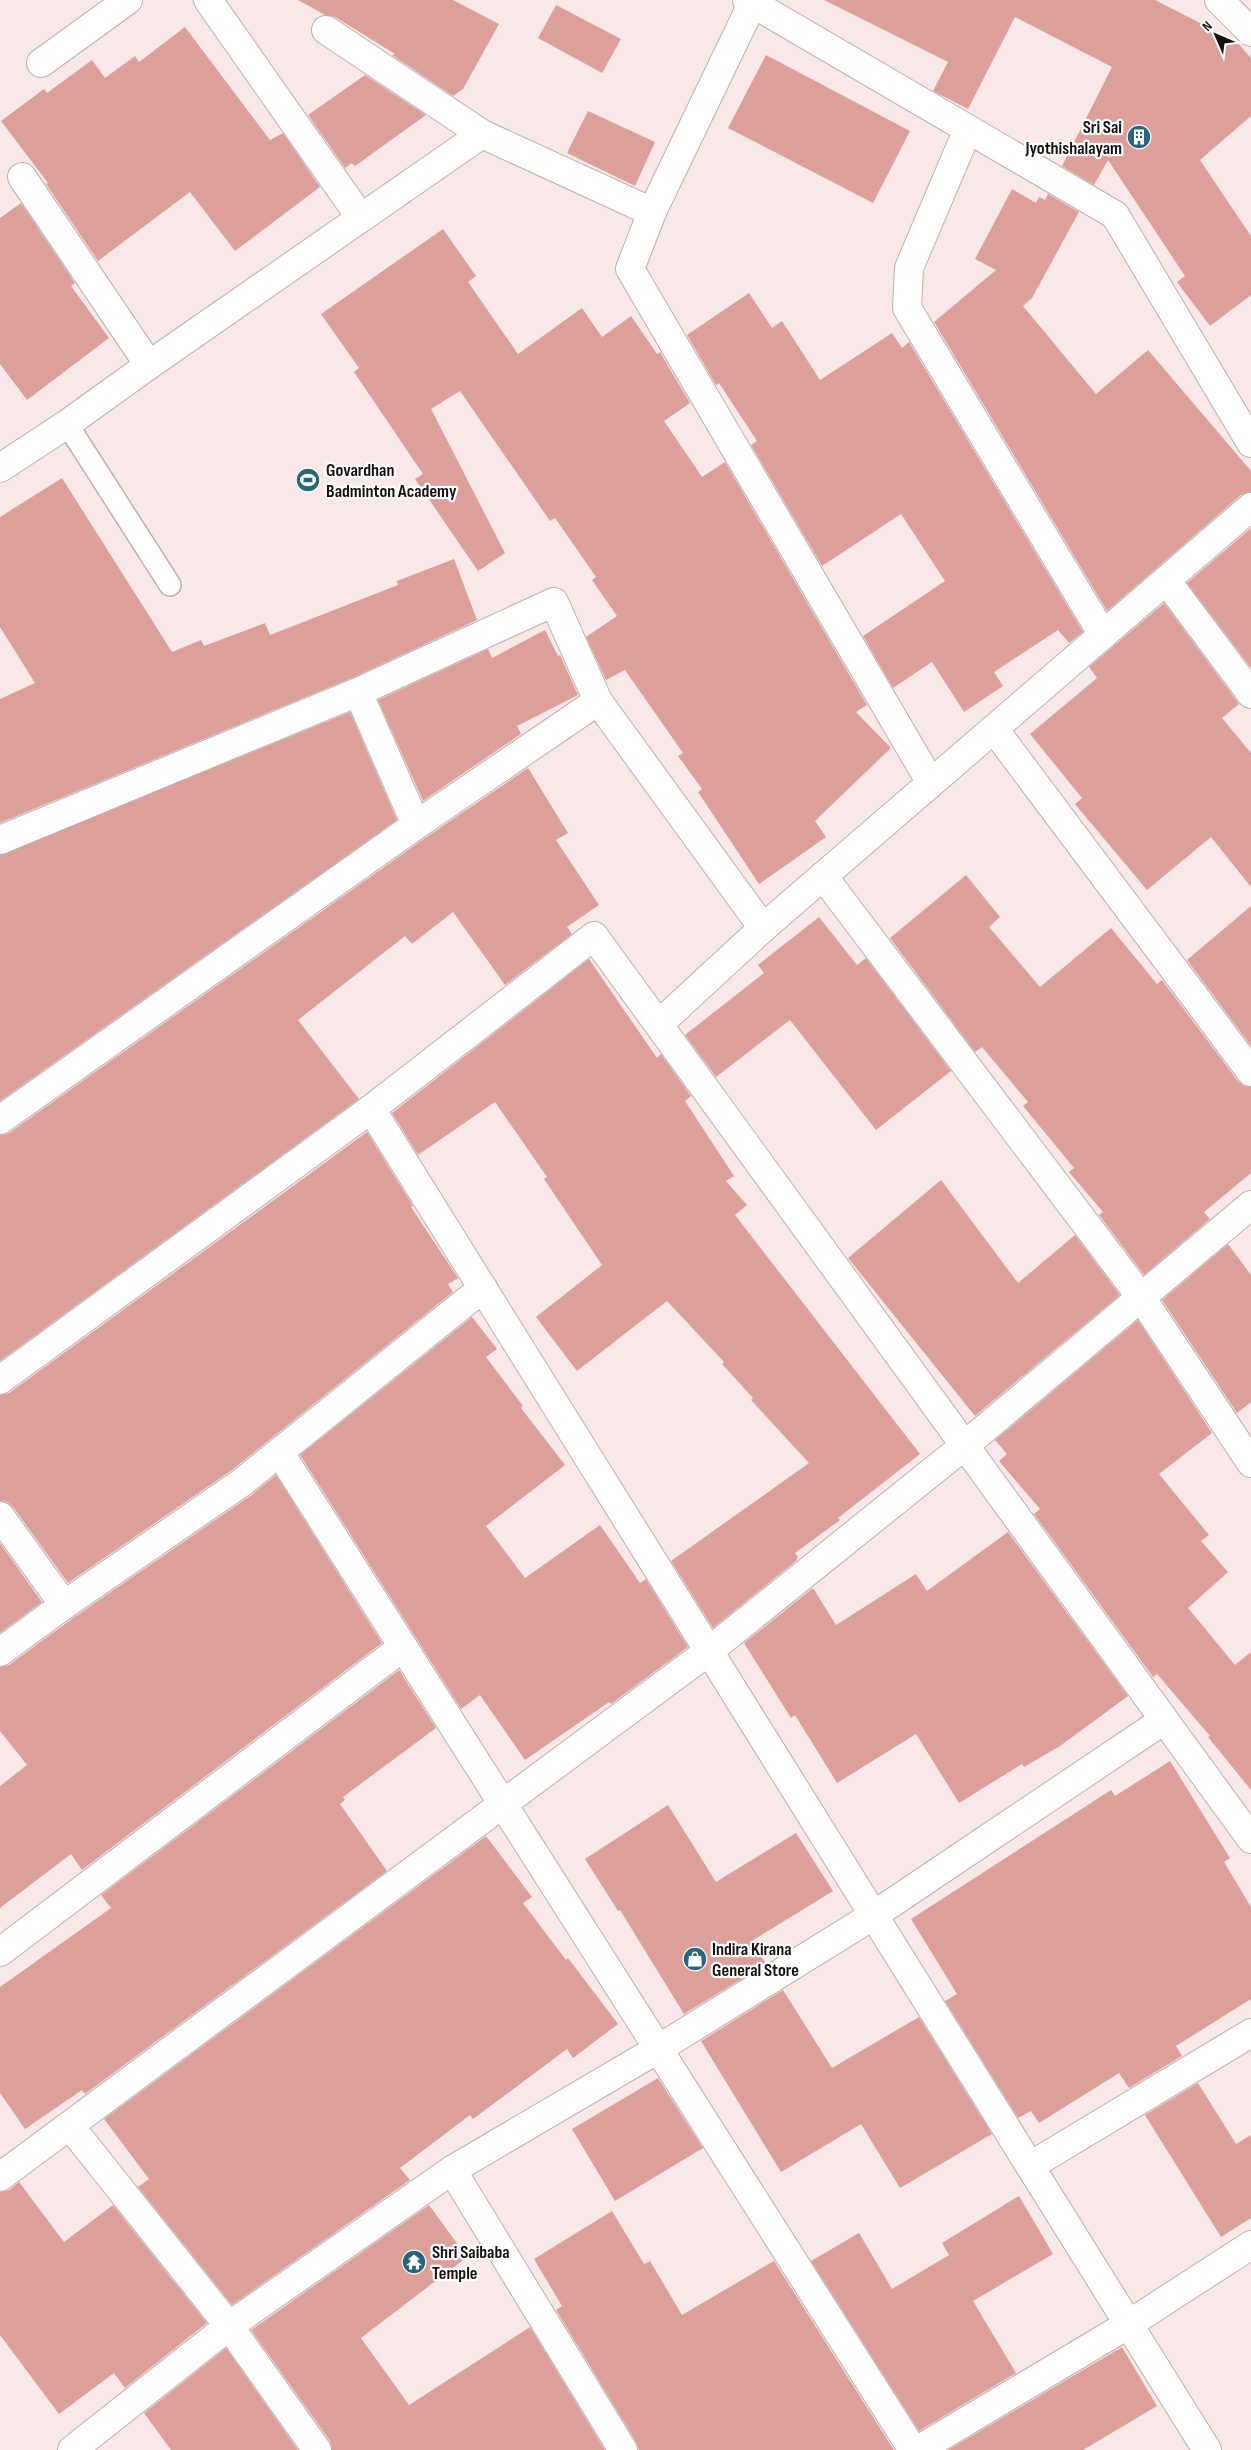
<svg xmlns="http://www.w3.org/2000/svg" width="1251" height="2450" viewBox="0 0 1251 2450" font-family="'Sofia Sans Condensed',sans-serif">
<rect width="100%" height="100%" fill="#f8e9e8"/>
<!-- building -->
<g fill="#dd9f9a">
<path d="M298 0H453L499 24 463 89 453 96 392 55 395 54 335 17 325 15Z"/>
<path d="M824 0H1155L1237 42 1251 58V116L1200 160 1251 236V295L1210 326 1177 282 1185 276 1108 160 1094 185 1062 166 1112 67 1015 17 968 109 933 91 948 62Z"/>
<path d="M556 5 621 39 602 73 538 38Z"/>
<path d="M185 27 270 140 283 133 320 187 235 251 190 192 98 261 46 184 48 183 1 121 44 89 47 93 92 60 105 78 135 56 139 62Z"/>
<path d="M766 55 910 131 873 203 728 128Z"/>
<path d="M365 75 426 115 355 166 352 163 345 168 308 115Z"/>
<path d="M588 111 655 142 635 186 567 153Z"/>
<path d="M1012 189 1036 203 1039 197 1045 200 1048 194 1079 212 1032 298 1023 306 1096 394 1148 350 1251 471V492L1241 495 1107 611 934 322 996 270 975 259Z"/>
<path d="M21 203 73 280 75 283 71 286 109 338 27 400 0 364V218Z"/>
<path d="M443 229 476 276 468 282 518 354 582 308 602 337 631 316 657 354 660 352 690 403 664 421 702 477 725 462 867 705 856 712 891 748 815 821 826 837 759 884 698 792 702 789 678 756 683 753 625 670 606 680 586 637 617 616 592 580 596 577 555 518 550 521 460 391 431 409 505 553 478 571 415 479 423 474 354 372 359 368 321 314Z"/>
<path d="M749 293 772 328 782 321 820 380 892 333 902 348 909 342 1083 632 1069 643 1058 630 994 672 1003 686 964 712 932 662 893 688 863 636 945 581 901 514 822 566 751 445 757 441 719 383 716 385 687 335Z"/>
<path d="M62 478 172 652 201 640 204 646 265 623 270 635 398 585 397 581 454 559 477 620 352 678 0 823V699L35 683 0 627V517Z"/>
<path d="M1251 528V668L1187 583Z"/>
<path d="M1164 603 1239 704 1222 718 1251 753V887L1211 837 1147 890 1075 804 1082 798 1030 734 1097 678 1089 667Z"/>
<path d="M545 630 558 656 560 655 578 695 517 726 521 734 423 801 378 700 488 649 492 658Z"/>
<path d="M350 712 397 820 0 1101V855Z"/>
<path d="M528 768 568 833 556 840 599 905 567 927 572 934 505 985 453 912 412 944 405 936 298 1020 359 1099 0 1361V1135L9 1133 425 838Z"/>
<path d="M966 875 1000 917 989 927 1040 987 1111 928 1157 984 1162 980 1238 1081 1244 1086 1251 1087V1173L1204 1212 1210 1219 1144 1275 1099 1215 1103 1212 1069 1172 1074 1168 1023 1106 1028 1102 982 1047 975 1052 890 938Z"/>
<path d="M1251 906V1046L1187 960Z"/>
<path d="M819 917 857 965 866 958 951 1071 876 1130 790 1020 716 1077 685 1035 764 973 758 965Z"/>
<path d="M589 959 657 1058 661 1054 691 1096 685 1101 734 1176 726 1181 747 1205 735 1215 920 1454 838 1518 840 1520 795 1553 798 1557 796 1561 713 1628 671 1561 809 1463 751 1400 753 1398 722 1364 724 1362 667 1301 577 1371 536 1317 602 1265 544 1179 547 1177 495 1102 418 1155 392 1113Z"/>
<path d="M367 1132 413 1206 411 1207 458 1278 448 1284 453 1292 232 1470 68 1583 13 1507 7 1502 0 1501V1395L9 1393Z"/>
<path d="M941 1180 1018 1283 1075 1235 1120 1295 975 1416 848 1258Z"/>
<path d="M1228 1244 1251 1275V1402L1237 1413 1162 1300Z"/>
<path d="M472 1317 497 1349 486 1357 523 1406 521 1408 565 1465 486 1526 525 1578 600 1525 640 1583 646 1579 688 1647 611 1704 609 1702 525 1760 480 1695 461 1709 300 1455Z"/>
<path d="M1138 1320 1212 1433 1159 1474 1209 1535 1201 1541 1228 1572 1188 1608 1235 1665 1251 1652V1790L1208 1737 1210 1736 1157 1674 1153 1677 1034 1514 1040 1509 999 1461 1007 1454 995 1440Z"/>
<path d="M276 1475 382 1643 82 1870 71 1854 0 1908V1786L27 1765 0 1731V1667L9 1665 73 1618 250 1496Z"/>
<path d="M1008 1532 1128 1696 1060 1746 1024 1767 1022 1764 959 1803 916 1734 837 1783 795 1715 791 1718 744 1643 813 1588 836 1625 916 1574 927 1591Z"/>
<path d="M0 1543 42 1602 0 1633Z"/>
<path d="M399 1670 436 1728 343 1797 345 1800 340 1804 387 1871 85 2094 82 2090 25 2129 0 2093V1987L111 1908 101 1895Z"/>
<path d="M1170 1761 1230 1858 1224 1862 1251 1907V1999L1176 2046 1182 2056 1129 2088 1119 2073 1039 2123 1031 2111 1018 2118 945 2001 957 1994 911 1919 1111 1790 1115 1796Z"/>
<path d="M668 1805 716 1882 796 1833 833 1891 752 1941 766 1964 684 2014 620 1910 618 1911 585 1859Z"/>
<path d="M486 1836 532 1897 523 1903 566 1960 568 1958 618 2024 573 2058 567 2049 473 2119 470 2115 400 2168 410 2180 232 2305 138 2187 149 2179 104 2119Z"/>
<path d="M783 1990 832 2068 919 2017 992 2134 900 2188 861 2124 781 2172 701 2041Z"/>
<path d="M658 2078 703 2148 615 2201 572 2129Z"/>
<path d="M1198 2083 1236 2144 1251 2135V2218L1221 2237 1145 2115Z"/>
<path d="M19 2182 64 2242 113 2205 207 2323 125 2388 114 2373 59 2414 0 2335V2192L9 2190Z"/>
<path d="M1019 2196 1053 2254 973 2301 1016 2373 919 2431 811 2261 859 2233 892 2289 949 2255 942 2243Z"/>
<path d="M429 2205 467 2257 361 2338 409 2405 530 2327 605 2450H332L330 2441 251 2330Z"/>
<path d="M612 2211 644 2264 650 2261 682 2315 774 2261 894 2450H639L636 2442 556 2310 562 2306 534 2259Z"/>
<path d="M1122 2347 1157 2406 1083 2450H948Z"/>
<path d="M226 2348 298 2450H171L144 2413Z"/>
</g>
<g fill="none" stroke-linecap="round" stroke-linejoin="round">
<!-- lane casing -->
<g stroke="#bcafad" stroke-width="24">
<path id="lane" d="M67 424 170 585"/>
</g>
<!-- street casing -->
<g stroke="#bcafad" stroke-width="30">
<g id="street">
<path d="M208 0 361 218"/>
<path d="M747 0 1115 215 1251 443"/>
<path d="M754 0 652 212 630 269 931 783"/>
<path d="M1219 0 1251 32"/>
<path d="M326 30 482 134"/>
<path d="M41 63 128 0"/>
<path d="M968 129 909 268 907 308 1103 635"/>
<path d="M22 177 149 365"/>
<path d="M0 468 67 424 149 365 482 134 652 212"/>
<path d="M1166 580 1251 694"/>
<path d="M358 692 416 825"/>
<path d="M994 729 1251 1072"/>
<path d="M0 840 358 692 554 602 598 701 763 928"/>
<path d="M823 876 1141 1297 1251 1463"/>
<path d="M659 1024 763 928 1251 507"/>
<path d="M371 1109 1207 2450"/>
<path d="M0 1120 416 825 598 701"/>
<path d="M0 1380 371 1109 594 936 1251 1839"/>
<path d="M280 1453 913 2450"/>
<path d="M0 1516 64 1605"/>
<path d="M0 1652 64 1605 241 1483 483 1288"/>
<path d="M0 1952 403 1647"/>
<path d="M70 2126 229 2326 317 2450"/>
<path d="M1030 2166 1251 2033"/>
<path d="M452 2170 623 2450"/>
<path d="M0 2177 709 1651 964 1446 1251 1205"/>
<path d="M72 2450 229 2326 452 2170 658 2049 874 1915 1164 1720"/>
<path d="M918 2450 1129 2324 1251 2245"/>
</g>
</g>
<!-- lane -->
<use href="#lane" stroke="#fff" stroke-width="21"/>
<!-- street -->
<use href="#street" stroke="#fff" stroke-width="28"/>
</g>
<!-- icons -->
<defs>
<g id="building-disc" transform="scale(1.25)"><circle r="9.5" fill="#26677b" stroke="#fff"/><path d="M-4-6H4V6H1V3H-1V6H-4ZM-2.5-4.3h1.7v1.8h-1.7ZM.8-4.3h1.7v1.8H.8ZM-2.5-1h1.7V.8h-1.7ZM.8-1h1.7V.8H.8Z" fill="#fff"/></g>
<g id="stadium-disc" transform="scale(1.25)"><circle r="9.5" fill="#26677b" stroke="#fff"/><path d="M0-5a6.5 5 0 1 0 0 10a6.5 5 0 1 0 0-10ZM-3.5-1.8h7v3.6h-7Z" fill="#fff"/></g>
<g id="shop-disc" transform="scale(1.25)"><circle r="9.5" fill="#26677b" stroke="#fff"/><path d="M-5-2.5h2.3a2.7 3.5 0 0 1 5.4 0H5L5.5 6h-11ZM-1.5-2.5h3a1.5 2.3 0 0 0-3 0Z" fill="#fff"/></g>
<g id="temple-disc" transform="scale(1.25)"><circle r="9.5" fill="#26677b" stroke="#fff"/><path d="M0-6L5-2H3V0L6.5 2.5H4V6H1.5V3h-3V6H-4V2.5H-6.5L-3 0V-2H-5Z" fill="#fff"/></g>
</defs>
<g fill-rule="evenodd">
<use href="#building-disc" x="1139" y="137"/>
<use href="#stadium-disc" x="308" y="480"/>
<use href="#shop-disc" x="695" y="1959"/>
<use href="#temple-disc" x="414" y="2262"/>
</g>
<g text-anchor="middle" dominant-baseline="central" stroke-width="4.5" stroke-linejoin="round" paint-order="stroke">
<!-- poi labels -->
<g font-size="18" font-weight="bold" fill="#151010" stroke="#fff" text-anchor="start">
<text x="1122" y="127" text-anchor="end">Sri Sai<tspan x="1122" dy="21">Jyothishalayam</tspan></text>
<text x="326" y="470">Govardhan<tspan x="326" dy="21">Badminton Academy</tspan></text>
<text x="712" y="1949">Indira Kirana<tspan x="712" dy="21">General Store</tspan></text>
<text x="432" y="2252">Shri Saibaba<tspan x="432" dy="21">Temple</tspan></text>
</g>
</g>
<!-- north arrow -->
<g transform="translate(1216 35) rotate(315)" stroke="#ffffff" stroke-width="4" paint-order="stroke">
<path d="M0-4L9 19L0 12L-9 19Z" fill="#151010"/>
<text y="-8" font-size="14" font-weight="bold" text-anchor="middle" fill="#151010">N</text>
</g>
</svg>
